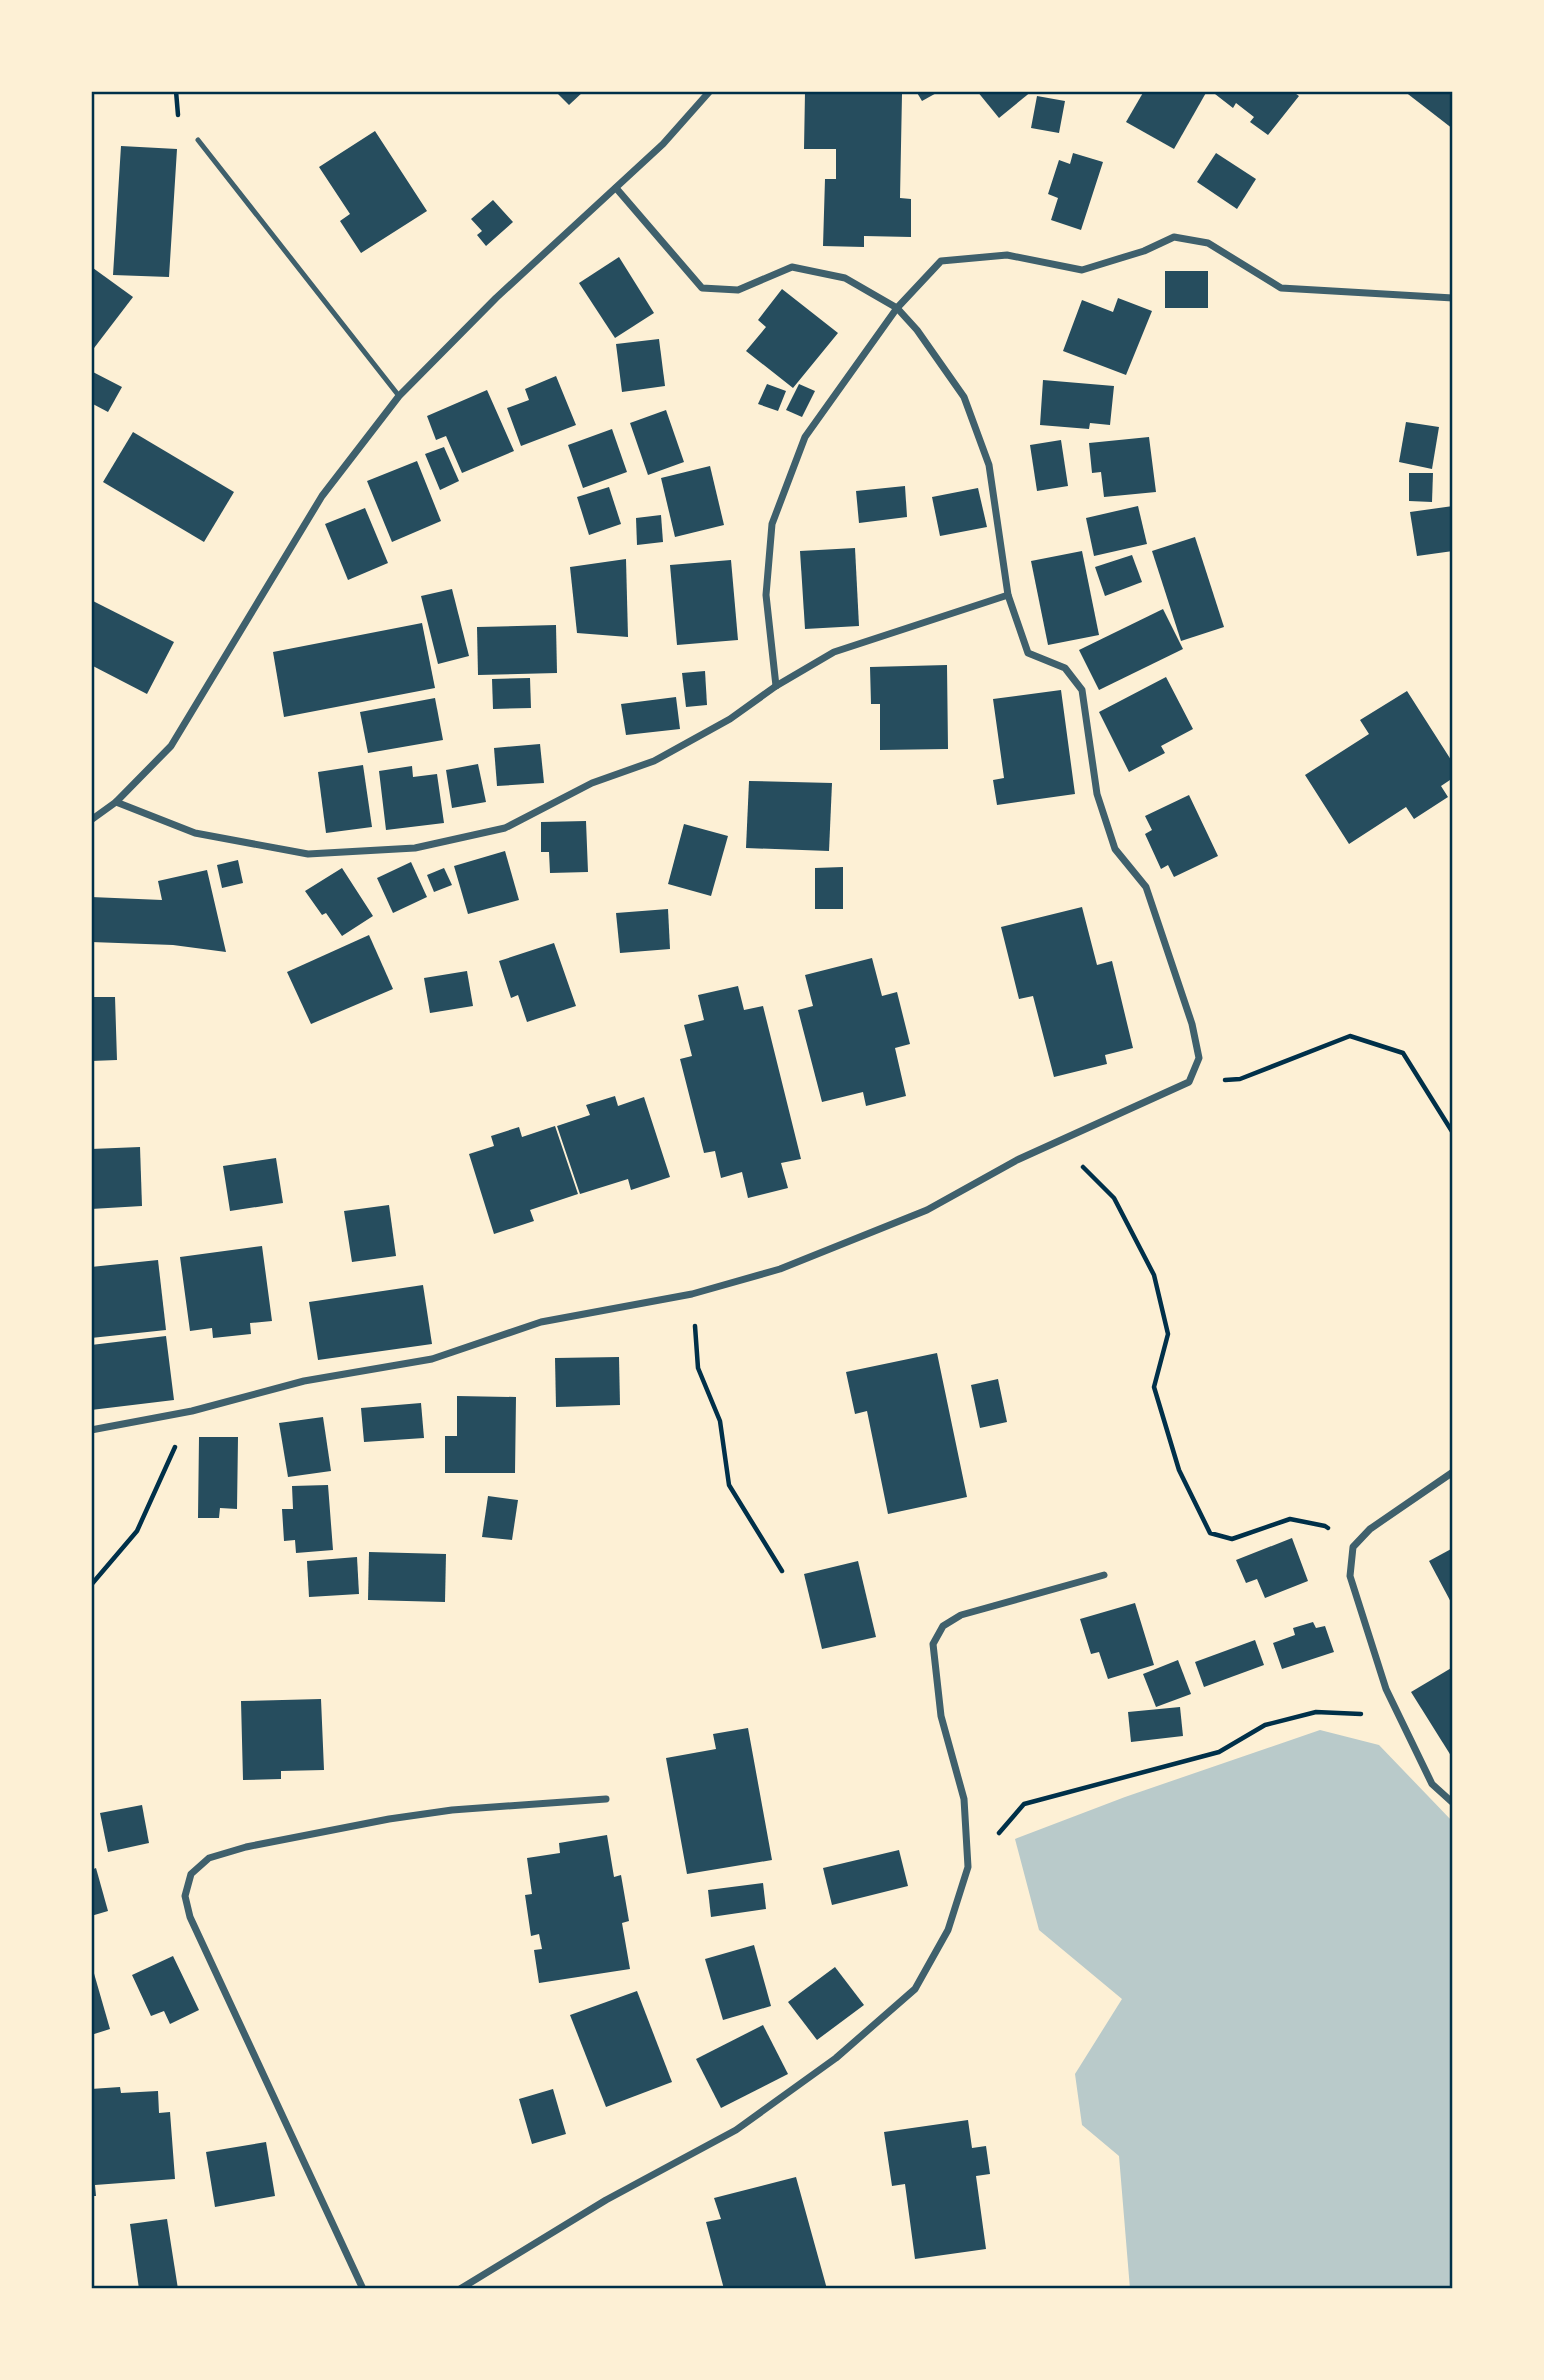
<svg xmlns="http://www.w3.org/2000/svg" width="1544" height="2380" viewBox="0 0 1544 2380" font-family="'Asap Condensed',sans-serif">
<rect width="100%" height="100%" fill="#fdf0d5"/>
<!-- green -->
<path fill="#b9caca" d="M1320 1730 1379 1745 1453 1822V2289H1130L1119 2156 1082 2125 1075 2074 1122 1999 1039 1930 1015 1839 1125 1797Z"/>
<!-- building -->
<g fill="#264d5e">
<path d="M555 91H584L569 105Z"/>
<path d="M863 91H896V94H902L900 198 911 199V237L864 236V247L823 246 825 179H836V149H804L805 92 863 93Z"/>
<path d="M916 91H940L922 101Z"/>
<path d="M977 91H1032L999 118Z"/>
<path d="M1144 91H1207L1174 149 1126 122Z"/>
<path d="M1217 91H1292L1299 96 1268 135 1250 122 1254 117 1236 103 1233 108 1215 94Z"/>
<path d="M1404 91H1453V129Z"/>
<path d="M1037 96 1065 101 1059 133 1031 128Z"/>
<path d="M375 131 427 211 361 253 340 221 350 214 319 167Z"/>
<path d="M121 146 177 149 169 277 113 275Z"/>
<path d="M1073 153 1103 162 1081 230 1051 220 1058 198 1048 194 1059 160 1070 164Z"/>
<path d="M1216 153 1256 179 1237 209 1197 182Z"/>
<path d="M493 200 513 222 486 246 477 235 482 231 471 219Z"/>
<path d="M619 257 654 313 615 338 579 283Z"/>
<path d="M93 268 133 297 91 352V271Z"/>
<rect x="1165" y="271" width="43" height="37"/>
<path d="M782 289 838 333 793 388 746 351 766 327 758 320Z"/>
<path d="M1118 298 1152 311 1126 375 1063 351 1082 300 1113 312Z"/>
<path d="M659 339 665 386 622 392 616 344Z"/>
<path d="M91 371 122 387 108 412 91 403Z"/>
<path d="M556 376 576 425 521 446 507 408 529 400 525 389Z"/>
<path d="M1043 380 1114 386 1110 425 1090 423 1089 429 1040 425Z"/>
<path d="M767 384 786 391 778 411 758 404Z"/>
<path d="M799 384 815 391 802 417 786 410Z"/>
<path d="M487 390 514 451 462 473 446 436 436 440 427 416Z"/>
<path d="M666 410 684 462 648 475 630 423Z"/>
<path d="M1406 422 1439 427 1432 469 1399 462Z"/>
<path d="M612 429 627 472 583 488 568 445Z"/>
<path d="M133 432 234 492 204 542 103 482Z"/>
<path d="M1149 437 1156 492 1104 497 1101 472 1092 473 1089 443Z"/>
<path d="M1061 440 1068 486 1037 491 1030 445Z"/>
<path d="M444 447 459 481 440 490 425 454Z"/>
<path d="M417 461 441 521 392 542 367 481Z"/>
<path d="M710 466 724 525 675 537 661 478Z"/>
<path d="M1409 473H1433L1432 502 1409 501Z"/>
<path d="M905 486 907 517 859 523 856 491Z"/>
<path d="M609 487 621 524 589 535 577 497Z"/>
<path d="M978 488 987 527 940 536 932 497Z"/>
<path d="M1138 506 1147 544 1094 556 1086 518Z"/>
<path d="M1453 506V551L1417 556 1410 512Z"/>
<path d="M365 508 388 563 348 580 325 524Z"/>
<path d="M661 515 663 542 637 545 636 518Z"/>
<path d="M1195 537 1224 627 1181 641 1152 551Z"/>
<path d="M855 548 859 626 805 629 800 551Z"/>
<path d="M1082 551 1099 635 1048 645 1031 561Z"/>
<path d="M1132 555 1142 582 1105 596 1095 567Z"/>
<path d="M626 559 628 637 577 633 570 567Z"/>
<path d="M731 560 738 640 677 645 670 565Z"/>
<path d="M452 589 469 656 438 664 421 596Z"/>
<path d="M91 600 174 642 147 694 91 665Z"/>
<path d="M1163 609 1183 649 1099 690 1079 650Z"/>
<path d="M422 623 435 688 284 717 273 652Z"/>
<path d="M556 625 557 673 478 675 477 627Z"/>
<path d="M947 665 948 749 880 750V704H871L870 667Z"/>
<path d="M705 671 707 705 686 707 682 673Z"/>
<path d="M1166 677 1193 729 1161 746 1165 753 1129 772 1099 712Z"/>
<path d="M530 678 531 708 493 709 492 679Z"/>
<path d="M1061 690 1075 794 997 805 993 780 1004 778 993 699Z"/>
<path d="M1407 691 1453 763V778L1441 786 1448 797 1414 819 1406 807 1349 844 1305 775 1369 734 1360 720Z"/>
<path d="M676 697 680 729 626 735 621 704Z"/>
<path d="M435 698 443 740 368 753 360 712Z"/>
<path d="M540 744 544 783 497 786 494 748Z"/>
<path d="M478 764 486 802 452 808 446 770Z"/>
<path d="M363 765 372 827 326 833 318 772Z"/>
<path d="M412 766 413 777 437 774 444 823 386 830 379 771Z"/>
<path d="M749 781 832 783 829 851 746 848Z"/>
<path d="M1189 795 1218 856 1174 877 1168 865 1161 869 1145 834 1152 830 1145 816Z"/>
<path d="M586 821 588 872 550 873 549 852H541V822Z"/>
<path d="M684 824 728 836 711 896 668 884Z"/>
<path d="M505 851 519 900 468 914 454 866Z"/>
<path d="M238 860 243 883 222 888 217 865Z"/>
<path d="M411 862 427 897 393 913 377 878Z"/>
<path d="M843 867V909H815V868Z"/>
<path d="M342 868 373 916 342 936 326 913 322 915 305 891Z"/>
<path d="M444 868 452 885 434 892 427 875Z"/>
<path d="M207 870 226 952 173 945 91 942V897L162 900 158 881Z"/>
<path d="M1082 907 1097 965 1112 961 1133 1048 1105 1055 1107 1064 1054 1077 1033 996 1019 999 1001 927Z"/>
<path d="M668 909 670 949 620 953 616 913Z"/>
<path d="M369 935 393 989 311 1024 287 972Z"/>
<path d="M554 943 576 1006 527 1022 518 995 511 998 499 961Z"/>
<path d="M872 958 882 996 897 992 910 1044 895 1048 906 1096 866 1106 863 1092 822 1102 798 1010 813 1006 805 975Z"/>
<path d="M467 971 473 1006 430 1013 424 978Z"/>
<path d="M738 986 744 1010 763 1006 801 1159 781 1163 788 1188 748 1198 742 1172 721 1178 715 1151 704 1153 680 1059 692 1056 684 1025 704 1020 698 995Z"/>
<path d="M91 997H115L117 1060 91 1061Z"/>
<path d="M615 1096 618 1106 644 1097 670 1177 631 1190 628 1179 580 1194 557 1126 590 1115 586 1105Z"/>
<path d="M555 1126 578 1194 530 1210 534 1221 494 1234 469 1154 494 1146 491 1136 519 1127 522 1137Z"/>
<path d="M140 1147 142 1206 91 1209V1149Z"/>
<path d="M276 1158 283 1203 230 1211 223 1166Z"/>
<path d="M389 1205 396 1256 352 1262 344 1211Z"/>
<path d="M262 1246 272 1321 250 1323 251 1334 213 1338 212 1328 190 1331 180 1257Z"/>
<path d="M158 1260 166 1330 91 1338V1267Z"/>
<path d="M423 1285 432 1344 318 1360 309 1302Z"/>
<path d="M166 1336 174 1400 91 1410V1345Z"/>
<path d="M937 1353 967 1497 888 1514 867 1411 855 1414 846 1372Z"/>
<path d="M619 1357 620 1405 556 1407 555 1358Z"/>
<path d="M998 1379 1007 1422 980 1428 971 1385Z"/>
<path d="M457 1396 516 1397 515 1473H445V1436H457Z"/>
<path d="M421 1403 424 1438 364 1442 361 1408Z"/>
<path d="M323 1417 331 1471 288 1477 279 1423Z"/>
<path d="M199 1437H238L237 1509 220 1508 219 1518H198Z"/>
<path d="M328 1485 333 1550 296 1553 295 1540 284 1541 282 1509H293L292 1486Z"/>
<path d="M488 1496 518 1500 512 1540 482 1537Z"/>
<path d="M1292 1538 1308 1581 1265 1598 1257 1579 1246 1583 1236 1560Z"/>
<path d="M1453 1548V1606L1429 1561Z"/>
<path d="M369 1552 446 1554 445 1602 368 1600Z"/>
<path d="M357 1557 359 1594 309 1597 307 1561Z"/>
<path d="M858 1561 876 1637 822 1649 804 1574Z"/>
<path d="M1135 1603 1154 1665 1108 1679 1099 1652 1091 1654 1080 1619Z"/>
<path d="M1313 1622 1316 1628 1325 1626 1334 1652 1282 1669 1273 1643 1295 1635 1293 1628Z"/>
<path d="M1255 1640 1264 1665 1204 1687 1195 1662Z"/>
<path d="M1178 1660 1191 1694 1156 1707 1143 1674Z"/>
<path d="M1453 1667V1759L1411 1692Z"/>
<path d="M321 1699 324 1770 281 1771V1779L243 1780 241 1701Z"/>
<path d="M1180 1707 1183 1736 1131 1742 1128 1712Z"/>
<path d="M748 1728 772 1860 687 1874 666 1758 716 1749 713 1734Z"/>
<path d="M142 1805 149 1843 108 1852 100 1813Z"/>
<path d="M607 1835 614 1877 621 1875 629 1921 622 1923 630 1969 539 1983 534 1950 542 1949 539 1934 531 1936 525 1895 532 1894 527 1858 560 1853 559 1843Z"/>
<path d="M899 1850 908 1886 832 1905 823 1868Z"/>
<path d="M96 1868 108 1911 91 1916V1870Z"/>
<path d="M763 1883 766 1909 711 1917 708 1890Z"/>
<path d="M754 1945 771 2006 723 2020 705 1959Z"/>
<path d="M173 1956 199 2010 170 2024 164 2011 151 2016 132 1975Z"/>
<path d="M91 1963 110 2029 91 2035Z"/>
<path d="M835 1967 864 2005 817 2040 788 2002Z"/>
<path d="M637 1991 672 2082 606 2107 570 2015Z"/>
<path d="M763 2025 788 2074 721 2108 696 2059Z"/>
<path d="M120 2087 121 2093 158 2091 159 2113 170 2112 175 2179 95 2185 96 2196H91V2089Z"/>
<path d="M553 2089 566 2134 532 2144 519 2099Z"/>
<path d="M968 2120 972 2148 986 2146 990 2174 976 2176 986 2249 915 2259 905 2184 892 2186 884 2132Z"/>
<path d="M266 2142 275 2196 215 2207 206 2152Z"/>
<path d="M796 2177 827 2289H724L706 2222 721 2219 714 2198Z"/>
<path d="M167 2219 178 2289H139L130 2224Z"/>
</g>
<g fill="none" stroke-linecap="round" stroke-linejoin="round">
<!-- path -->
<g stroke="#003049" stroke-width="4.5">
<path d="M176 91 178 115"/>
<path d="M1225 1080 1240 1079 1350 1036 1403 1053 1453 1133"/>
<path d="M1083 1167 1114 1198 1154 1275 1168 1334 1154 1387 1179 1470 1210 1533 1232 1539 1290 1519 1325 1526 1328 1528"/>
<path d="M695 1326 698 1368 720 1421 729 1485 782 1571"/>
<path d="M91 1585 137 1531 175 1447"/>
<path d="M999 1833 1024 1804 1219 1752 1265 1725 1316 1712 1361 1714"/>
</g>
<!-- service -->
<path stroke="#3f606c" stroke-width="5" d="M198 140 399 396"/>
<!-- minor -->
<g stroke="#3f606c" stroke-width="7">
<path d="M776 686 766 595 772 524 805 437 897 308 941 261 1007 255 1082 270 1144 251 1174 237 1208 243 1281 288 1453 298"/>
<path d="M116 802 195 833 308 854 415 848 505 828 592 783 654 761 730 719 776 686 834 652 1008 595"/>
<path d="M91 820 116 802 171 746 322 496 399 396 496 298 663 144 710 91"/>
<path d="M91 1430 192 1411 304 1381 432 1359 541 1322 692 1294 780 1269 927 1210 1017 1160 1189 1082 1199 1058 1192 1024 1146 887 1115 849 1097 794 1082 690 1065 668 1028 653 1008 595 989 465 964 397 917 330 897 308 845 278 792 267 738 290 702 288 616 188"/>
<path d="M1453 1472 1370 1529 1353 1547 1350 1576 1386 1689 1432 1784 1453 1803"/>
<path d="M363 2289 190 1917 185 1896 191 1874 209 1858 246 1847 389 1819 452 1810 606 1799"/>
<path d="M460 2289 606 2200 736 2130 836 2058 915 1989 948 1930 968 1867 964 1799 941 1716 933 1644 943 1626 961 1615 1104 1575"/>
</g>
</g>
<!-- border -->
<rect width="1544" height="2380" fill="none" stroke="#fdf0d5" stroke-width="186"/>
<rect x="93" y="93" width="1358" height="2194" fill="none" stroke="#003049" stroke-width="2.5"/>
</svg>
